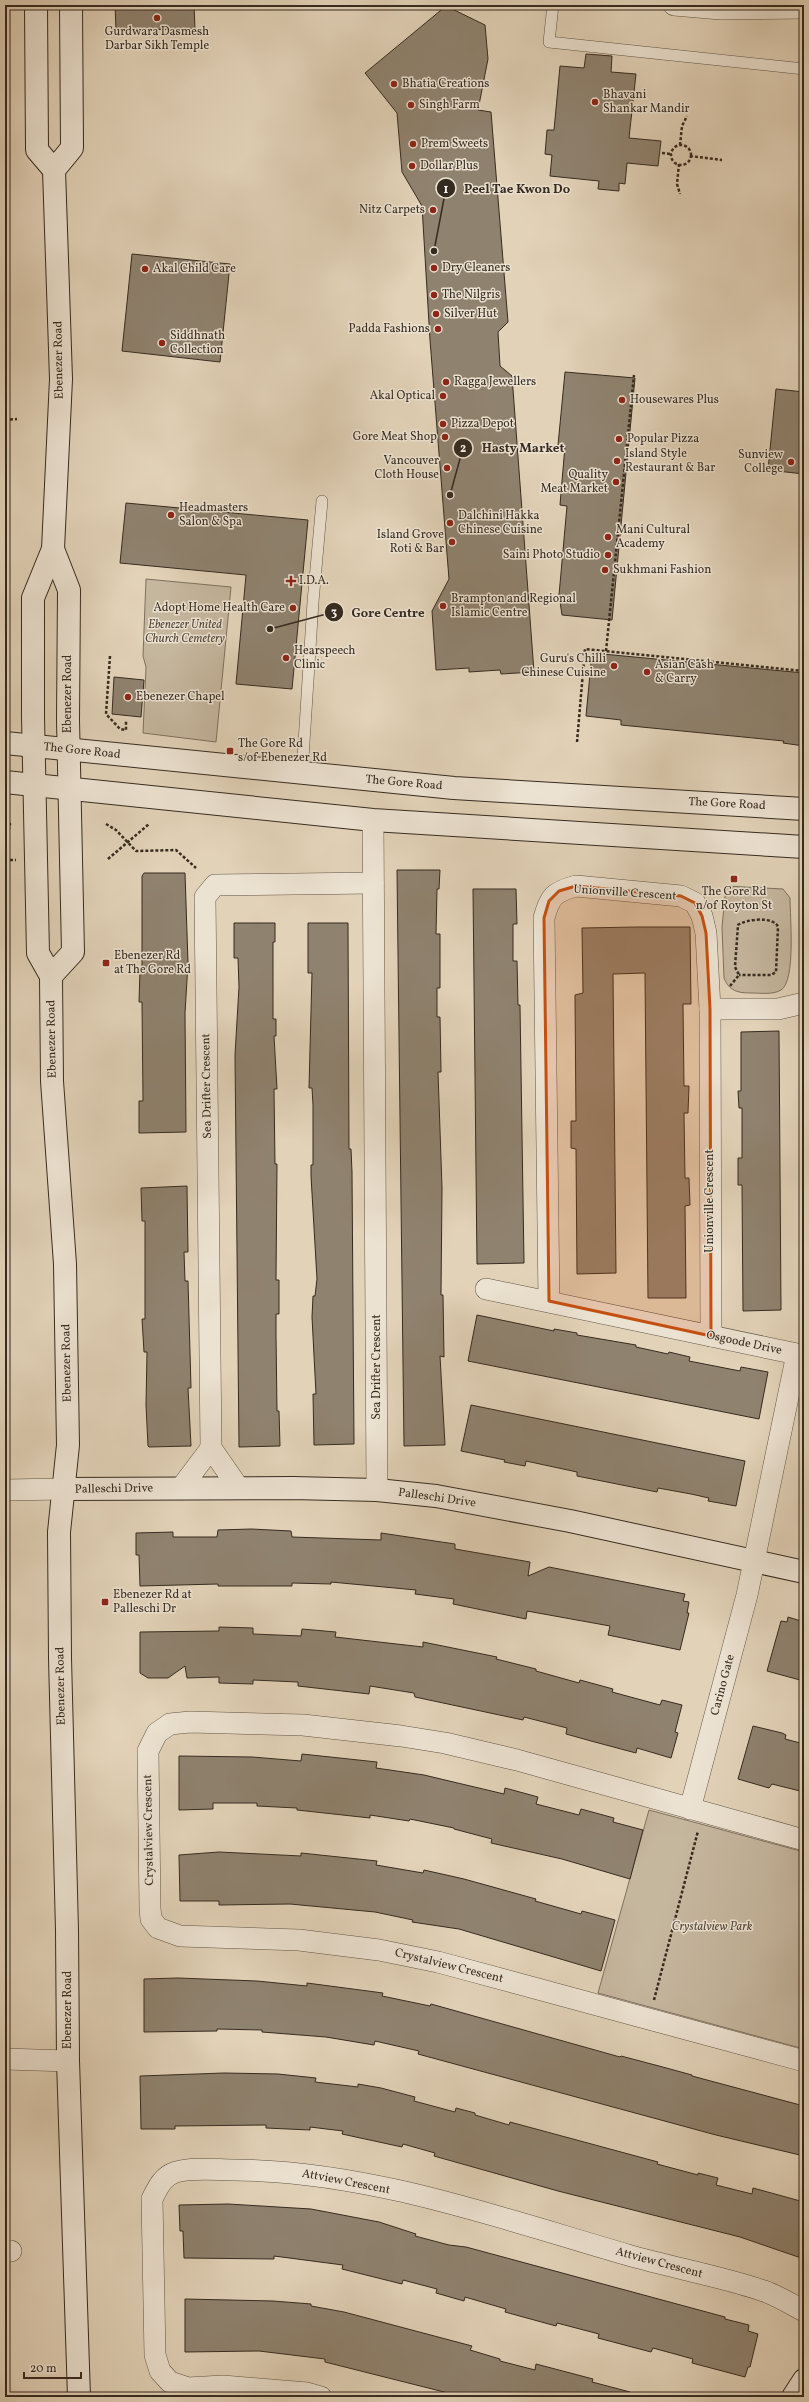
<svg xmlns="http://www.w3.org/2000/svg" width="809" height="2402" viewBox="0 0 809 2402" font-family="Vollkorn,serif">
<rect width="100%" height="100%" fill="#e2d2b8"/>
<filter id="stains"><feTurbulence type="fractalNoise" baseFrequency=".005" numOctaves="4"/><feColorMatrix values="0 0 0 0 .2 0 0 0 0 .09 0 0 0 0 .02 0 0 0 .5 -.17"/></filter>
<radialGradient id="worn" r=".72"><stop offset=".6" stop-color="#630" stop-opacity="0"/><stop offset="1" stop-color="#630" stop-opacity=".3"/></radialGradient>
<!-- green -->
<g fill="#c5b69e" stroke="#7e705f">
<path d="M146 579 231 587 216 742 143 733 146 667 143 656Z"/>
<path d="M726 886 783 889 790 898C790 916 796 981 781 990 773 995 760 993 751 993 738 993 729 991 724 978L722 927Z"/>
<path d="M649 1810 804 1852V2049L598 1993Z"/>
</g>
<!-- building -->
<g fill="#8f826f" stroke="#362b20">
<path d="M115 5H194L195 29 116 30Z"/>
<path d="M446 6 485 25 488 59 478 110 491 112 508 322 498 332 500 366 512 376 534 672 501 674 500 670 469 672V668L436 670 432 611 449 579 430 340 422 206 402 172 397 113 365 73Z"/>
<path d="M586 54 612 56 611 72 636 74 629 138 661 141 658 166 627 163 625 184 619 183V191L598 189 599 181 550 176 552 155 545 154 547 130H554L560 66 584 68Z"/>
<path d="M132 254 230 264 220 362 122 351Z"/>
<path d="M565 372 635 378 612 620 562 615 559 595 567 506 560 505 565 446 558 445Z"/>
<path d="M776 389 804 392V474L768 470Z"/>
<path d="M126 503 308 520 292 689 236 684 246 575 120 563Z"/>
<path d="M592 653 804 673V746L783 743 784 741 621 725V720L586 716Z"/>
<path d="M114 677 144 680 141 717 112 714Z"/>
<path d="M397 870H440L439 889H437L436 934H440V988H437V1017H440L441 1072H438L442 1188 441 1295H443L444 1357 440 1356 445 1445 404 1446Z"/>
<path d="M144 873H185L188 963 185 1013 186 1132 139 1133V1101H143L142 1002H139L140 970H142V876Z"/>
<path d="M473 889H516L517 924H513V961H517L518 1005H520L524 1263 477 1264Z"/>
<path d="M234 923H275V942H273V1019H276V1036H274L277 1089H274L275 1164H277L276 1280H279V1314H276V1335L277 1411H279L280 1446 239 1447 235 1055 239 987 238 958H234Z"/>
<path d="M308 923H348L349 1149H351L352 1172 354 1444 314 1445 313 1394H316L312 1317 313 1296H315L317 1279 311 1176V1165H313V1105L312 1088H309L312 973H308Z"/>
<path d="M637 927H690L691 1004H683L684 1086H689L688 1113H684L685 1178H689L690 1205 685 1206 686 1298H648L645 973 613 974 616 1273 577 1274 576 1149 571 1148V1121H576L575 995 583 993 582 928Z"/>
<path d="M779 1031 781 1310 743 1311 742 1185H738V1158H742V1108H739L738 1091H741V1032Z"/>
<path d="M187 1186 188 1252H184L185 1281H188L191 1388H188L191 1446 149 1447 148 1446 146 1405 147 1352H144L142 1319H145V1221H142L141 1188Z"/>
<path d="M477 1315 554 1331V1329L577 1333V1335L636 1345V1347L668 1354 669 1352 690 1357 689 1361 740 1371 741 1367 768 1372 759 1419 468 1361Z"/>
<path d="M471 1405 745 1461 736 1506 708 1501 709 1498 691 1494 658 1488 657 1492 577 1476V1472L526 1461 525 1466 504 1462 505 1460 461 1451Z"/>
<path d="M251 1529 291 1531 292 1537 381 1540V1533L455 1544V1549L530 1562 528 1576 549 1567 685 1594 683 1601 689 1602 687 1613H689L680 1650 608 1635 610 1626 527 1611 526 1619 453 1604 454 1599 415 1594 416 1590 331 1582V1584L292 1583V1586H218V1584L140 1586 139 1555H136V1533L173 1532V1537H217L218 1530Z"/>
<path d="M788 1617 804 1622V1665L800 1680 767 1671 781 1621 787 1622Z"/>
<path d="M219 1627 253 1628V1634L301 1636 302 1629 336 1632 335 1637 423 1647V1642L497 1657 496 1659 536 1669V1671L579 1683 580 1680 613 1689 612 1692 660 1705 662 1700 682 1705 675 1732 678 1733 671 1758 637 1748 636 1753 591 1741 566 1734 567 1728 524 1717 523 1720 415 1697 414 1693 370 1686 369 1694 298 1686V1682L253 1680V1684L219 1683V1677L187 1678 185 1666 168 1678H148L140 1673V1632L219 1631Z"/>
<path d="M753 1726 782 1733 786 1735 785 1739 804 1744V1792L772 1784 769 1788 738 1779Z"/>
<path d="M302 1754 377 1762 376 1768 424 1775 504 1794 505 1788 538 1797 536 1804 579 1815 581 1809 614 1818 613 1822 643 1830 630 1879 562 1859 491 1843 492 1839 454 1829V1828L410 1819 409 1821 370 1815V1818L297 1810V1808L257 1806V1803H213V1809L179 1810V1756L252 1757 301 1761Z"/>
<path d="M219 1852 301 1856V1853L377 1861 376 1865 423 1873 424 1870 464 1879 536 1899 535 1901 581 1914 582 1911 615 1920 601 1971 459 1929 412 1922 413 1920 375 1912 290 1904 219 1905V1901H180L179 1855Z"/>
<path d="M178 1978 257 1981 307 1986V1983L383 1993 382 1996 430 2006 431 2004 620 2057 621 2056 659 2066 692 2075V2076L804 2106V2156L716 2135 418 2054 419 2051 375 2041 374 2045 326 2037 262 2032V2030L217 2029V2031L144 2032V1979Z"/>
<path d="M224 2073 278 2074 316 2078 315 2082 358 2087V2084L381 2088 415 2097 414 2101 455 2112 456 2108 475 2113V2115L509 2125 510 2122 658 2162 657 2164 698 2175V2173L718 2178 716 2185 752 2194 753 2188 804 2202V2259L740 2237 558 2191 434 2156 435 2153 403 2144 402 2147 342 2134 343 2131 310 2127V2130L266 2128V2125L175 2126V2129H141L140 2076Z"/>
<path d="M228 2204 311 2209 379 2222 416 2234 415 2236 449 2245 466 2247 725 2317V2319L749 2325 748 2331 758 2334 750 2367H748L745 2377 692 2363 693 2359 653 2348 651 2352 598 2338 599 2334 557 2323 556 2326 505 2312 506 2309 465 2297 464 2301 436 2293 437 2289 403 2280 402 2284 342 2269 343 2265 274 2256V2259L184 2258 183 2231H180L179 2205Z"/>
<path d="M185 2299 273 2301 311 2304V2306L344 2312 472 2346 470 2350 500 2359V2361L535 2370 536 2364 593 2379 592 2382 630 2392V2397H473L458 2393 456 2395 325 2362V2359L259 2351 185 2352Z"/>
</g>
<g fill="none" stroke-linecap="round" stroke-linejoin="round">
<!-- lane casing -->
<g stroke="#615546" stroke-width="12">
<g id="lane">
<path d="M553 5 549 42 804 69"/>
<path d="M302 774 313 602 322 501"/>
</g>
</g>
<!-- street casing -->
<g stroke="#615546" stroke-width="22">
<g id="street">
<path d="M674 5 721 9 804 8"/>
<path d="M373 820 377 1490"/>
<path d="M710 1009H778L804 1003"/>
<path d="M486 1289 797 1354 747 1595 690 1809"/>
<path d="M549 1301 544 918C550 896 554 892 576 886L681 896 695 903 702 916 706 933 710 1009 711 1336"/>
<path d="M238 1487 211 1448 205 897 215 885 373 883"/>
<path d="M181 1488 211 1448"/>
<path d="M5 1490 63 1489"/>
<path d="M804 1840 517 1760 445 1743 401 1736 303 1725 190 1722 170 1724 157 1733 148 1751 150 1908 151 1919 158 1928 180 1936 299 1940 379 1950 438 1962 804 2061"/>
<path d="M5 2059 68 2061"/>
<path d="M5 2250 11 2251"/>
<path d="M321 2397 307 2393 223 2386 188 2388 170 2382 160 2371 155 2355 152 2199C158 2187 163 2176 176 2172 194 2167 216 2170 235 2170 369 2171 500 2218 628 2255 673 2268 720 2276 764 2291 778 2296 791 2304 804 2311"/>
</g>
</g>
<!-- secondary casing -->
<g stroke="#362b20" stroke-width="24">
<g id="secondary">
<path d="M36 5 37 150 54 170"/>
<path d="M71 5 72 148 54 170 61 379 53 549 33 598V717L38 953 51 976 52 1081 65 1264 68 1445 59 1532 60 1658 67 1930 68 2061 79 2397"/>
<path d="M5 743 454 788 804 809"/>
<path d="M5 782 373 820 804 847"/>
<path d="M51 976 73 952 68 720 69 590 53 549"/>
<path d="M63 1489 293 1488 377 1490 436 1496 570 1521 804 1572"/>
<path d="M793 2397 804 2380"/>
</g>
</g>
<!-- path -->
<g stroke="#362b20" stroke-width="2.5" stroke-dasharray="3 2" stroke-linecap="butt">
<path d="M680 145 682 126 687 116"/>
<circle cx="681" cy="155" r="10"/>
<path d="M662 153 671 154"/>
<path d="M690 156 722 160"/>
<path d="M679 164 677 184 680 194"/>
<path d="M5 420 17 419"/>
<path d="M606 651 634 375"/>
<path d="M110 656 106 714 120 729 126 730V721"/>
<path d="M577 742 585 649 804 671"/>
<path d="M5 820 10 824 9 829 5 831"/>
<path d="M106 824 116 830 136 851 176 850 196 868"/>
<path d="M108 859 149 824"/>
<path d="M5 860H16"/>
<path d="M730 986 739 975 735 967 738 925C746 919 774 916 778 927L776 972 771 975H739"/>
<path d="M654 2000 698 1831"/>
</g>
<!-- lane -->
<use href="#lane" stroke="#ece2d1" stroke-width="11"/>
<!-- street -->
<use href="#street" stroke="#ece2d1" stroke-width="21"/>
<!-- secondary -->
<use href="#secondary" stroke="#ece2d1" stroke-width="22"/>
</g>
<!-- marked area -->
<path fill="#c45010" fill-opacity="0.2" stroke="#c45010" stroke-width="3" stroke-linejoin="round" d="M576 886 681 896 695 903 702 916 706 933 710 1009 711 1336 549 1301 544 918 549 901 559 891Z"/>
<!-- markers -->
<g fill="#8f2418" stroke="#ece2d1" stroke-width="1.5">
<circle cx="157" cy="18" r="4"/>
<circle cx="394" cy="84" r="4"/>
<circle cx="595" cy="102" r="4"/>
<circle cx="411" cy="105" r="4"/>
<circle cx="413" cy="144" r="4"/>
<circle cx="412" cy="166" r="4"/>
<circle cx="433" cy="210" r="4"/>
<circle cx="434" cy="268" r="4"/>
<circle cx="145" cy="269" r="4"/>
<circle cx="434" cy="295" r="4"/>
<circle cx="436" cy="314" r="4"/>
<circle cx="438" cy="329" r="4"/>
<circle cx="162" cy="343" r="4"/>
<circle cx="446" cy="382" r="4"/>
<circle cx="443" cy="396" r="4"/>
<circle cx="622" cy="400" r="4"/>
<circle cx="443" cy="424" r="4"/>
<circle cx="445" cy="437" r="4"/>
<circle cx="619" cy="439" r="4"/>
<circle cx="617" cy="461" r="4"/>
<circle cx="791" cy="462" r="4"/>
<circle cx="447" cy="468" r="4"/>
<circle cx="616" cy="482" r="4"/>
<circle cx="171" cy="515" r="4"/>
<circle cx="450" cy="523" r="4"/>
<circle cx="608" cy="537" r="4"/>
<circle cx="452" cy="542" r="4"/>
<circle cx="608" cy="555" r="4"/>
<circle cx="605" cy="570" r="4"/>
<path d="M289 575h4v4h4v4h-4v4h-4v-4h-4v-4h4z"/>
<circle cx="443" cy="606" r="4"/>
<circle cx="293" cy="608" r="4"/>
<circle cx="286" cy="658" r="4"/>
<circle cx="614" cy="666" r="4"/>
<circle cx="647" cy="672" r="4"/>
<circle cx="128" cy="697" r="4"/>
<rect x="226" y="747" width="8" height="8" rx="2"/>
<rect x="730" y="875" width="8" height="8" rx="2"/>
<rect x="102" y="959" width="8" height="8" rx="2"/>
<rect x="101" y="1598" width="8" height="8" rx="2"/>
</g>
<g text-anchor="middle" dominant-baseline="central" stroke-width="3" stroke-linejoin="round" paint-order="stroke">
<!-- poi labels -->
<g font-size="12" fill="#362b20" stroke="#ece2d1" text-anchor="start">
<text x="157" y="32" text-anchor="middle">Gurdwara Dasmesh<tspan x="157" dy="14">Darbar Sikh Temple</tspan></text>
<text x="402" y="84">Bhatia Creations</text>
<text x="603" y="95">Bhavani<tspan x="603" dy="14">Shankar Mandir</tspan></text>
<text x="419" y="105">Singh Farm</text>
<text x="421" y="144">Prem Sweets</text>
<text x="420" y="166">Dollar Plus</text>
<text x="425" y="210" text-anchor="end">Nitz Carpets</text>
<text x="442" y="268">Dry Cleaners</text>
<text x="153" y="269">Akal Child Care</text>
<text x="442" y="295">The Nilgris</text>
<text x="444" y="314">Silver Hut</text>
<text x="430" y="329" text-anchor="end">Padda Fashions</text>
<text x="170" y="336">Siddhnath<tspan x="170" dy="14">Collection</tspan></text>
<text x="454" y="382">Ragga Jewellers</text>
<text x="435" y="396" text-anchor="end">Akal Optical</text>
<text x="630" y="400">Housewares Plus</text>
<text x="451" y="424">Pizza Depot</text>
<text x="437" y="437" text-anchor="end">Gore Meat Shop</text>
<text x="627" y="439">Popular Pizza</text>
<text x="625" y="454">Island Style<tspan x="625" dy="14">Restaurant &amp; Bar</tspan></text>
<text x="783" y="455" text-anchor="end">Sunview<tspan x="783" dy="14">College</tspan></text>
<text x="439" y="461" text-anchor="end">Vancouver<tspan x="439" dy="14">Cloth House</tspan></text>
<text x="608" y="475" text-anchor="end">Quality<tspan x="608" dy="14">Meat Market</tspan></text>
<text x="179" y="508">Headmasters<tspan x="179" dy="14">Salon &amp; Spa</tspan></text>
<text x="458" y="516">Dalchini Hakka<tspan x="458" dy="14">Chinese Cuisine</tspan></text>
<text x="616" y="530">Mani Cultural<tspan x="616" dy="14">Academy</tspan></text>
<text x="444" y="535" text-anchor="end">Island Grove<tspan x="444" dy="14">Roti &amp; Bar</tspan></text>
<text x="600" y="555" text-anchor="end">Saini Photo Studio</text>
<text x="613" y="570">Sukhmani Fashion</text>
<text x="299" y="581">I.D.A.</text>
<text x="451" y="599">Brampton and Regional<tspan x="451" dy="14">Islamic Centre</tspan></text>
<text x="285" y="608" text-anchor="end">Adopt Home Health Care</text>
<text x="294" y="651">Hearspeech<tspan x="294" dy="14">Clinic</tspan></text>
<text x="606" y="659" text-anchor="end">Guru's Chilli<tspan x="606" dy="14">Chinese Cuisine</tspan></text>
<text x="655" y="665">Asian Cash<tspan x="655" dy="14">&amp; Carry</tspan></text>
<text x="136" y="697">Ebenezer Chapel</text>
<text x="238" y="744">The Gore Rd<tspan x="238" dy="14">s/of Ebenezer Rd</tspan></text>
<text x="734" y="892" text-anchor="middle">The Gore Rd<tspan x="734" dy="14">n/of Royton St</tspan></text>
<text x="114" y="956">Ebenezer Rd<tspan x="114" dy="14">at The Gore Rd</tspan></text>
<text x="113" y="1595">Ebenezer Rd at<tspan x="113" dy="14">Palleschi Dr</tspan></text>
</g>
<!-- street labels -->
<g font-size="12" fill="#362b20" stroke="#ece2d1">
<text transform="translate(59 360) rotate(-91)">Ebenezer Road</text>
<text transform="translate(68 694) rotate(-90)">Ebenezer Road</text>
<text transform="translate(82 751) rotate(6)">The Gore Road</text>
<text transform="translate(404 783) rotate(5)">The Gore Road</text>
<text transform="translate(727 804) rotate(3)">The Gore Road</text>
<text transform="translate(625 893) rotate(4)">Unionville Crescent</text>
<text transform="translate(52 1039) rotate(-91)">Ebenezer Road</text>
<text transform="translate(207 1086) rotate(-91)">Sea Drifter Crescent</text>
<text transform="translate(710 1201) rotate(-90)">Unionville Crescent</text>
<text transform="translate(744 1343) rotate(12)">Osgoode Drive</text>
<text transform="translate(67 1363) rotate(-91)">Ebenezer Road</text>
<text transform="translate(377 1367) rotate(-90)">Sea Drifter Crescent</text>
<text transform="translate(114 1489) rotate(-1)">Palleschi Drive</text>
<text transform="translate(437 1498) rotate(8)">Palleschi Drive</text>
<text transform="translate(723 1685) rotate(-75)">Carino Gate</text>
<text transform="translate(61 1686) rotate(-91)">Ebenezer Road</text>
<text transform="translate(149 1830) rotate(-91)">Crystalview Crescent</text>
<text transform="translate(449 1966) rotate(14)">Crystalview Crescent</text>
<text transform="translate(68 2010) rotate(-90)">Ebenezer Road</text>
<text transform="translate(346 2182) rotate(11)">Attview Crescent</text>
<text transform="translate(659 2263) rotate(15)">Attview Crescent</text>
</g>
<!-- park labels -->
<g font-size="12" font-style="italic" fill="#534739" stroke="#ece2d1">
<text x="185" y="625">Ebenezer United<tspan x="185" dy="14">Church Cemetery</tspan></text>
<text x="712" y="1927">Crystalview Park</text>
</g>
</g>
<!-- callouts -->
<path fill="none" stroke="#362b20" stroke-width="1.5" d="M434 251L446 188M450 495L463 448M270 629L334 612"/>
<g fill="#362b20" stroke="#ece2d1" stroke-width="1.5">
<circle cx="434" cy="251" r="4"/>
<circle cx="450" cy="495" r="4"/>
<circle cx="270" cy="629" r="4"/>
<circle cx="446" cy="188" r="10"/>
<circle cx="463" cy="448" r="10"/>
<circle cx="334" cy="612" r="10"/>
</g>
<g font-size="12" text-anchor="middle" font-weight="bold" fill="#fff">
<text x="446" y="193">1</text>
<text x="463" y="452">2</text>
<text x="334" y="616">3</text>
</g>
<g font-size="13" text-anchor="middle" font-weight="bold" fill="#362b20" stroke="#ece2d1" stroke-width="3" stroke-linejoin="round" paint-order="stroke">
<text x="517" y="193">Peel Tae Kwon Do</text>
<text x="523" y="452">Hasty Market</text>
<text x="388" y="617">Gore Centre</text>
</g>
<!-- margin -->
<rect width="809" height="2402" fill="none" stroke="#e2d2b8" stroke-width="20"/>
<rect x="6" y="6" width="797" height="2390" fill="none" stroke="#362b20" stroke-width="2"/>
<rect x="10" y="10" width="789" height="2382" fill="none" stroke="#362b20"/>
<!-- scale -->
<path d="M24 2372v6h57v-6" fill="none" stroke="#362b20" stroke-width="2"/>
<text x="30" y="2372" font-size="12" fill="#362b20" stroke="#ece2d1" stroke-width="3" paint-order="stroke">20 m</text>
<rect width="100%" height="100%" filter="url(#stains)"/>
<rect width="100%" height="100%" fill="url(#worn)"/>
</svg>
